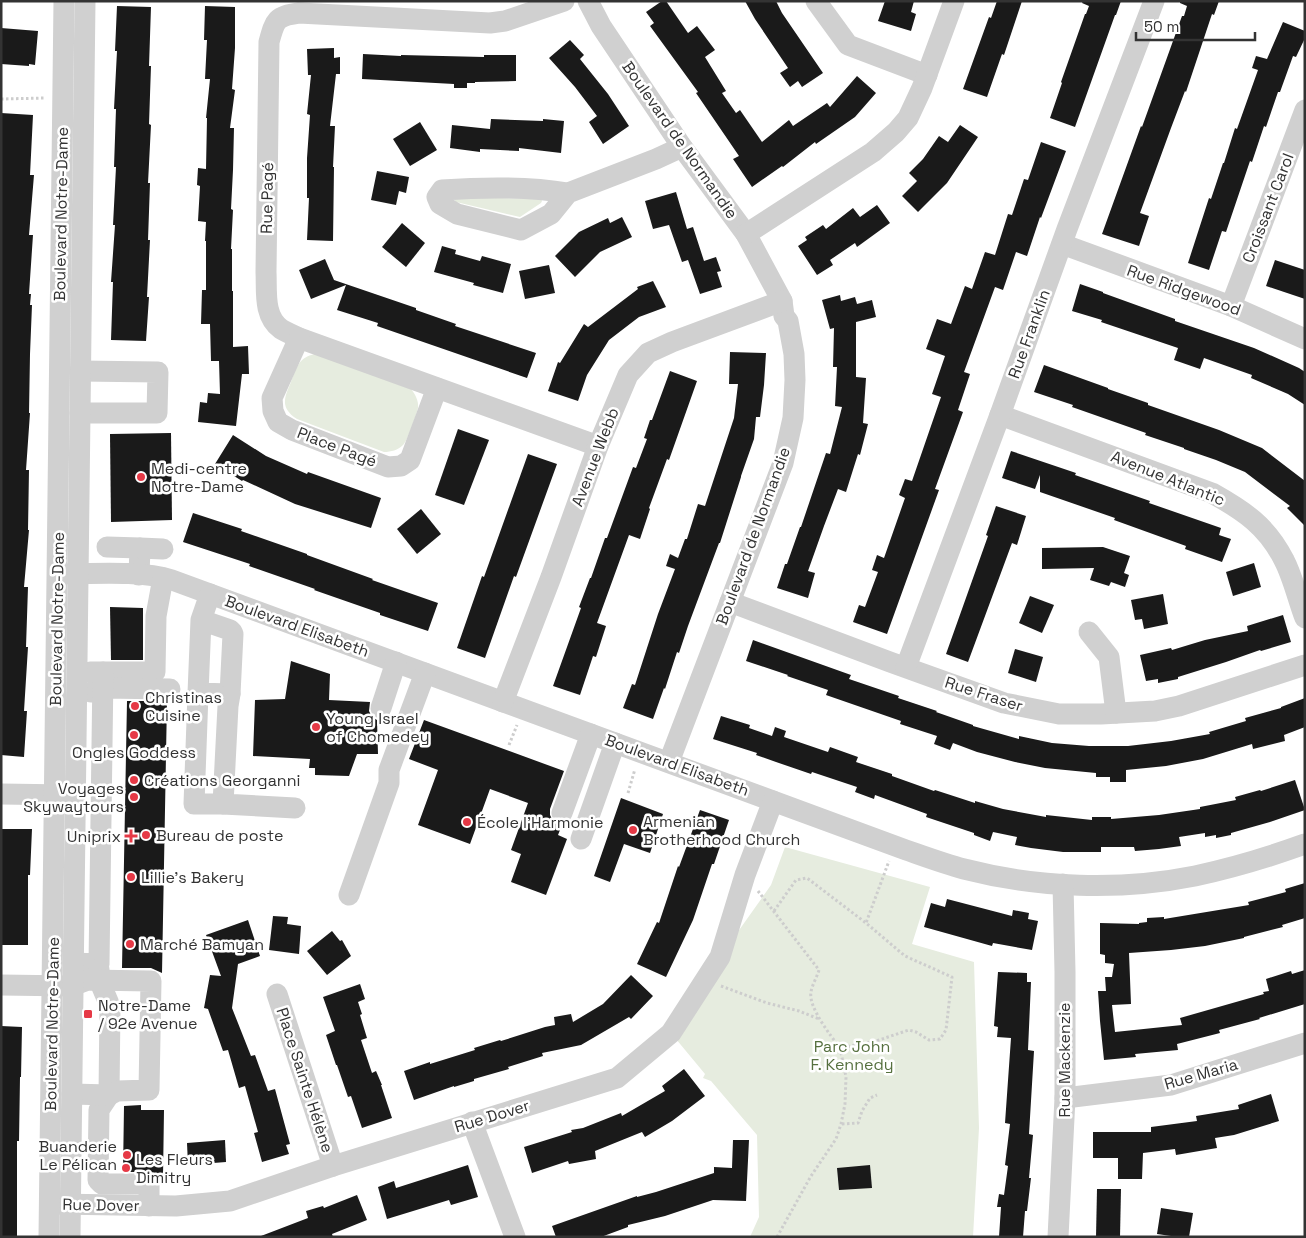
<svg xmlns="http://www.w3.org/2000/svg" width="1306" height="1238" viewBox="0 0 1306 1238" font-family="'Space Grotesk',sans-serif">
<rect width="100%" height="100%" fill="#fff"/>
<!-- green -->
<g fill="#e6ecdf">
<path d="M456 197 541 199 542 201 541 203 520 217 456 202 454 200Z"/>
<path d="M315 354 411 389C415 394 419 401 418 408 417 413 407 442 403 445 398 450 391 452 384 452L297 419C280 408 284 398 291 382 296 368 299 357 315 354Z"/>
<path d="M785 847 930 887 912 944 974 962 979 1128 973 1237H750L759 1217 757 1135 711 1081 703 1078 705 1074 671 1033 720 957 771 885Z"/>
</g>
<!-- building -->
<g fill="#1a1a1a">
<path d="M662 1H666L688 33 697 26 715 50 705 57 726 91 722 93 736 113 740 110 762 142 789 120 793 126 827 103 830 107 857 76 876 93 855 117 816 144 815 142 783 167 782 166 752 187 733 159 739 156 696 93 698 92 650 26 654 23 646 12Z"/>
<path d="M745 1H776L782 13 823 73 802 87 798 81 790 87 780 73 788 68 755 19Z"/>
<path d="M885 1H914L911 12 916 14 911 31 878 21Z"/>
<path d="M997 1H1022L1004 55 1002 54 987 97 963 89 989 17 991 18Z"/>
<path d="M1083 1H1121L1116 15H1115L1075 127 1050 118 1062 83 1061 82 1085 14H1086L1089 6 1082 3Z"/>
<path d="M1180 1H1219L1214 15 1212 14 1186 92 1185 91 1171 128 1140 213 1149 216 1139 246 1102 234 1141 126 1142 127 1182 16H1184L1187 6 1180 3Z"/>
<path d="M117 6 151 7 149 66H151L149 124 151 125 148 183H150L148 240H150L147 297H149L146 341 111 340 113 282H111L115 225H113L116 167H114L116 109H114L117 51H115Z"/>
<path d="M205 6 235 7V48L232 89 235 90 230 128H234L233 170 231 209 233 210 231 249H232V291H233V347L248 346 249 374H242L236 426 198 422 200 402 207 403 208 393 220 394 219 361H211L210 324H201L202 290H206V241H205L206 222 198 221 200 186 197 185 198 168 206 169 207 118H206L210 79H205L207 40H204Z"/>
<path d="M1283 22 1305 31V38L1296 57 1293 56 1280 92H1278L1266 127 1264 126 1252 162 1250 161 1226 232 1222 231 1209 270 1188 263 1209 198 1211 199 1223 163H1224L1235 128 1237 129 1258 70 1252 68 1256 56 1267 59Z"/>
<path d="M1 28 38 31 35 65 29 64V66L1 64Z"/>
<path d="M570 40 584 55 580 59 608 94 629 126 603 144 589 122 597 116 575 87 549 58Z"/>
<path d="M334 48V58L340 57V74H336L330 126H335L333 167H334L333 241 307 240 309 198H307V158L310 115 307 114 311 75H308L307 49Z"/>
<path d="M363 54 401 56V55L484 57V55H516V81L475 82V83H467V88H454V84L362 79Z"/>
<path d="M1 113 33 115 30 175H34L29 235H33L29 294H31L30 305H32L30 354 29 413H30L26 470H29L28 530H29L24 587H28L26 647H28L24 711H27L24 757 1 755Z"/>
<path d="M491 119 543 121V119L564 121 561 153 519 148V151L480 149V152L450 148 452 125 490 129Z"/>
<path d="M420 122 437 150 410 166 393 139Z"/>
<path d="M960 125 978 137 947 183 918 212 902 196 917 181 909 173 923 159 939 136 948 142Z"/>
<path d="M1041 142 1066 151 1041 218 1040 217 1027 256 1016 252 1003 290 995 287 964 372 970 374 958 410 963 412 935 489 939 490 887 634 853 622 859 605 865 607 878 572 872 570 877 555 884 558 905 498 899 495 905 479 912 481 941 397 932 394 945 356 926 349 937 319 951 324 965 286 972 289 985 252 995 255 1008 214 1012 215 1024 179 1028 180Z"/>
<path d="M377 171 409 177 406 193 399 191 396 205 371 200Z"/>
<path d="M676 192 687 229 693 227 704 261 716 257 721 271 717 272 722 287 700 294 688 260 682 262 669 225 653 229 645 201Z"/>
<path d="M877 205 890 223 857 247 855 243 830 260 833 265 817 275 798 246 807 240 805 237 823 225 826 229 853 208 860 217Z"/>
<path d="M622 217 632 237 600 252 575 277 555 256 579 232 608 218 610 223Z"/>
<path d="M402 223 425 243 406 267 382 247Z"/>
<path d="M442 246 456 250 455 254 480 261 482 256 511 264 503 293 473 285 474 283 434 272Z"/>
<path d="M325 259 334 280 416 308V310L456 324 455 326 536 353 527 378 377 326 378 323 337 310 346 285 311 299 299 270Z"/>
<path d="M1275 260 1305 270V299L1266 286Z"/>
<path d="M549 265 555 293 525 299 519 271Z"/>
<path d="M653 281 666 307 639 317 609 340 587 375 578 401 548 391 558 362 560 363 584 324 588 327 638 289 637 287Z"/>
<path d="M1080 284 1103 292V293L1175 319V321L1254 348 1299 368 1305 372V405L1288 394 1251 378 1252 375 1204 358 1200 369 1174 360 1178 348 1101 322 1102 320 1072 311Z"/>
<path d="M840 295 841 301 855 297 857 304 872 300 876 317 856 322V377L866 378 863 423 868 424 860 455 858 454 846 492 838 489 824 526 808 571 815 573 808 598 777 588 785 564H787L800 527H801L826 453 830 454 842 407 835 406 837 367H833L834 328 830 329 822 300Z"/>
<path d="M730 352 766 353 764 385 760 417H756L754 439 741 476V477L720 543H719L688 626 679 653 677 652 665 689 664 688 653 719 623 708 632 684 635 685 658 614 675 569 666 566 670 554 678 558 685 539H687L698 504 705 506 734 418 738 384H729Z"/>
<path d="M1044 365 1108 388V389L1148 403V405L1219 430 1262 448 1305 481V526L1287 508 1290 506 1245 472 1216 460 1184 449V448L1145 435 1146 433 1072 407 1073 405 1034 392Z"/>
<path d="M670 371 697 381 669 460 667 459 649 508 650 509 640 539 629 535 597 623 606 626 596 657 593 656 580 695 553 686 581 608 579 607 590 578H591L605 538H607L633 467 636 468 647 439 644 438 650 420H652Z"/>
<path d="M458 429 489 440 464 505 435 495Z"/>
<path d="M171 433 172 520 111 522 110 434Z"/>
<path d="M233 435 266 456 307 474 308 472 381 498 371 528 295 504 243 480 242 481 215 464Z"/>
<path d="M1011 451 1076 473 1075 475 1150 501 1149 503 1221 528 1219 535 1231 539 1222 562 1185 549 1186 546 1114 520 1115 518 1040 492V475L1035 489 1002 478Z"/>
<path d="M528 454 557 464 516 577 514 576 485 658 457 648 482 576 484 577Z"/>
<path d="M996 506 1026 516 1017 545 1012 543 968 662 946 654 988 536 986 535Z"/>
<path d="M421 509 441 534 417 554 397 529Z"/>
<path d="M193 513 242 529 241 531 307 554V555L373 579 372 580 438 603 428 631 380 615V613L314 590 315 589 249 566 250 564 183 542Z"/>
<path d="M1103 547 1130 556 1124 573 1129 575 1125 587 1111 582 1109 586 1090 580 1094 568 1042 569V548Z"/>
<path d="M1254 563 1261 587 1233 596 1226 572Z"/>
<path d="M1163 594 1168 624 1144 629 1142 619 1135 620 1131 600Z"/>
<path d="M1030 596 1054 605 1042 633 1019 623Z"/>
<path d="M110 607 143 608V660H111Z"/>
<path d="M1283 615 1291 642 1261 651 1260 650 1226 662 1178 677V679L1158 683V679L1146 681 1140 655 1171 648 1172 650 1205 640 1248 631 1247 626Z"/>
<path d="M753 640 851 675 849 679 899 696 898 698 937 711 936 712 973 725V726L1019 739V736L1052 743 1089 746H1128L1171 741 1210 734 1209 732 1246 721 1245 718 1281 708V707L1305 698V727L1284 735 1285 741 1253 749 1252 744 1203 759 1166 766 1126 770V782H1110V777H1096V773L1045 768 1015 762 977 752 953 743 950 750 934 744 937 736 900 724 901 721 826 695 828 690 787 676 788 675 746 661Z"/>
<path d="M1015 649 1043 657 1036 682 1008 673Z"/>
<path d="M291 661 330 674 329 700 370 702 369 711 372 717 377 720 378 754H357L349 776 315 775V768H309L310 759 253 756 255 700 285 699Z"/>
<path d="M127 701H167L162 973 151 968H122Z"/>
<path d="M721 716 750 725 749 728 772 736 775 727 786 731 784 737 828 752 830 747 858 757 856 762 892 774V776L934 791 935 790 975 803V801L1003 809 1046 817V815L1092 820V817H1111V819L1159 815 1200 809V807L1236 800 1235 797 1260 790 1261 791 1295 780 1305 810 1270 822 1231 833V835L1216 838V835L1205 837V833L1179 837 1181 846 1159 849 1135 851 1134 847H1101V852H1063L1031 848 1015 845 1017 837 993 832 990 841 974 835V833L926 817 927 814 875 795 874 799 855 792 857 787 812 772 811 774 776 762 756 755 757 753 713 739Z"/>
<path d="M424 720 564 771 550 809V815L553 821 557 825H562L558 835 567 839 546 895 511 882 521 854 511 850 528 803 490 789 470 844 418 825 438 770 409 759Z"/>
<path d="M621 798 663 814 650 853 624 844 610 882 594 876Z"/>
<path d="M700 810 729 820 714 864H712L693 920 666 977 637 964 657 922 659 923 678 866 679 867Z"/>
<path d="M1 829H32L30 875H28V945H1Z"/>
<path d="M1305 883V918L1282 925 1283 927 1244 937V938L1205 946 1171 950 1129 953 1131 1004 1112 1005 1115 1032 1182 1025 1180 1018 1264 994 1263 992 1269 991 1266 979 1291 971 1292 974 1305 970V1004L1259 1018 1260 1019 1219 1030 1220 1033 1177 1044 1178 1050 1135 1054 1136 1057 1104 1060 1100 1021 1098 991H1106L1105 977H1112L1114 964 1105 963V955L1100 954V923L1139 924V923L1147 922V918L1164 917V919L1249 905 1248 902 1286 892 1285 889Z"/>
<path d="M947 899 1012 916 1013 910 1029 913 1028 919 1038 921 1032 950 993 943 992 946 924 927 931 903 945 907Z"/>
<path d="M273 916 288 917 287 924 301 926 299 954 269 950Z"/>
<path d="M248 920 260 956 238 964 232 1008 251 1056 255 1055 268 1091 275 1089 290 1144 286 1145 289 1154 262 1162 254 1133 258 1132 245 1086 239 1088 228 1050 223 1051 208 1009 204 1008 210 975 221 976 206 935Z"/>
<path d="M332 931 340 941 342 940 351 956 327 975 307 951Z"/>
<path d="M998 972 1027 973V982H1031L1028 1050 1034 1051 1029 1134 1033 1135 1029 1178H1031L1027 1211H1025L1023 1237H999L1001 1207H997L999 1194 1004 1195 1008 1166 1005 1165 1010 1124 1005 1123 1011 1038 997 1037 998 1027 994 1026Z"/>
<path d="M631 975 653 996 631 1019 629 1017 581 1045 542 1053 543 1056 508 1067 509 1069 474 1079V1081L454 1087V1086L414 1100 404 1071 430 1062V1064L475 1050 474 1048 500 1040 501 1041 545 1027 555 1025 554 1017 571 1014 573 1022 603 1004Z"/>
<path d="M360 984 365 999 358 1002 362 1014 360 1015 367 1038 361 1040 372 1073 376 1071 382 1085H381L392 1118 362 1128 351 1096 348 1097 337 1065H336L326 1035 335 1031 323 997Z"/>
<path d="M1 1026 22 1027 21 1077H20L19 1141H17V1237H1Z"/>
<path d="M684 1069 705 1096 672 1121 645 1137 642 1132 595 1151 596 1159 569 1164 568 1161 532 1173 524 1147 572 1132 571 1130 583 1128 621 1113 622 1116 665 1091 662 1086Z"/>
<path d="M1271 1094 1279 1121 1234 1135 1215 1138 1217 1148 1176 1155 1175 1149 1143 1153 1142 1179H1118V1158H1093V1132H1151V1127L1197 1121 1196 1116 1239 1109 1238 1105Z"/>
<path d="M141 1105V1110H164L163 1177H159L155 1173 149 1172H123L124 1106Z"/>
<path d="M225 1140 226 1162 188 1165 187 1143Z"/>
<path d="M733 1140H749L746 1201 713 1200 665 1216 628 1225V1227L601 1237H556L552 1226 637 1196V1197L656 1192 714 1173V1167L732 1168Z"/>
<path d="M468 1165 478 1197 451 1205 449 1200 387 1219 378 1187 394 1181 396 1188Z"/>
<path d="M870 1165 872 1188 839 1190 837 1168Z"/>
<path d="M1097 1189H1121L1120 1237H1096Z"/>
<path d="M357 1195 367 1220 332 1234 333 1237H261V1236L308 1218 306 1211 323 1206 324 1208Z"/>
<path d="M1161 1208 1193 1213 1189 1237H1178L1157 1234Z"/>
</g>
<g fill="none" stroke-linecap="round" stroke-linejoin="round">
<!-- path -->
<g stroke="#cdcdcd" stroke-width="3" stroke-dasharray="2.5 2.5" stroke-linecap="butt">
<path d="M1 99 46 98"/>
<path d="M509 745 517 725"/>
<path d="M628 793 635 769"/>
<path d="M758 891 819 970C817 977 812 985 811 992 808 1007 831 1036 840 1048"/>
<path d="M774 911 796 880 807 878 866 923"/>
<path d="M721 986 767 1003 799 1011 819 1019"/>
<path d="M842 1124 858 1123 862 1111 870 1098 877 1095"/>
<path d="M777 1237 811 1176 836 1139 841 1124 845 1104 846 1077 840 1048 876 1041 909 1030 916 1032 929 1040 940 1039 946 1030 952 977 905 956 866 923 889 861"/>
</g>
<!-- minor -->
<g stroke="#d0d0d0" stroke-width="21">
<path d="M564 1 505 21 490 23 299 13C276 16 275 20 269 42L266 272C267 291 263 316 281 329 286 332 293 335 299 338L598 446"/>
<path d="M588 1 601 26 682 147 746 234 782 301 784 316 788 321 794 354 795 380 793 418 783 463 669 762"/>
<path d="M816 1 848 45 927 75"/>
<path d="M568 193C526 186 484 187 442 190L437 197 440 204 457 214 521 230 551 214 568 193 656 159 682 147"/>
<path d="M746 234 873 152 896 132 908 118 922 88 954 1"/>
<path d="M1062 244 1231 306 1305 339"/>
<path d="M1231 306 1305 110"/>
<path d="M299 338 272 398 273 411 278 422 292 430 388 467 401 466 410 460 437 388"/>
<path d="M80 413H157L158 372 80 371"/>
<path d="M1000 415 1212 493C1244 511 1267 526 1284 560 1293 577 1298 600 1305 618"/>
<path d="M107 547 140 548 139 575"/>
<path d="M140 548 163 549"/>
<path d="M58 574C93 574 139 570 172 580L906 850C926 857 945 864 964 869 1038 888 1120 891 1195 876 1232 868 1269 857 1305 844"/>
<path d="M730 602 890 662 1004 703 1059 714H1101L1155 711 1179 706 1305 665"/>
<path d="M201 620 230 630 232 632 233 634 230 694 198 693 201 620 210 594"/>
<path d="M1089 632 1109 657 1116 713"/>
<path d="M906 667 1000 415 1067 229 1154 1"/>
<path d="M90 672H155L156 616 163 578"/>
<path d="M91 692 103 688 170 689"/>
<path d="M198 693 194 804H223"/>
<path d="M230 694 228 706 223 804 295 808"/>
<path d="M503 702 551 577 598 446 628 375 648 353 672 342 782 301"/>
<path d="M381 708 396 662"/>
<path d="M1 794 68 795"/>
<path d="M562 813 591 734"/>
<path d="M581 839 615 743"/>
<path d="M349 895 389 783V770L425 673"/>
<path d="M73 963 99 964 103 672"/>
<path d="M99 969V980L110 1006 109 1095 99 1110 98 1180 102 1184H149V1206"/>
<path d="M1 985 72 986 88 980 151 981 149 1090 117 1091 109 1095 72 1094"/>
<path d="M277 994 333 1166"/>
<path d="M1065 1098 1171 1085 1305 1043"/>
<path d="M472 1122 515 1237"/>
<path d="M57 1204 176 1206 230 1201 333 1166 617 1078 671 1033 720 957 745 875 773 801"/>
<path d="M49 1237 64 1"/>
<path d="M70 1237 85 1"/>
<path d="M1058 1237 1065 1098V972L1063 884"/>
</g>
</g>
<!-- markers -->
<g fill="#e63946" stroke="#fff" stroke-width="2">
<circle cx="141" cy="477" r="5"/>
<circle cx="135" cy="706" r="5"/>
<circle cx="316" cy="727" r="5"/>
<circle cx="134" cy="735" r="5"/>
<circle cx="134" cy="780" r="5"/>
<circle cx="134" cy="797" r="5"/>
<circle cx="467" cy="822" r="5"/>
<circle cx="633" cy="830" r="5"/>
<circle cx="146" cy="835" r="5"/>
<path d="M128.5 828.5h5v5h5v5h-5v5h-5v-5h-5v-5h5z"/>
<circle cx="131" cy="877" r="5"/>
<circle cx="130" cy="944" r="5"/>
<rect x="83" y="1009" width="10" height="10" rx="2.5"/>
<circle cx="127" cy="1155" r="5"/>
<circle cx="126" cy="1168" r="5"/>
</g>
<g text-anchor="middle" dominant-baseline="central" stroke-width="5" stroke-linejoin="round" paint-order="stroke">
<!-- street labels -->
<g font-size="16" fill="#333" stroke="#fff">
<text transform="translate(680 140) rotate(55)">Boulevard de Normandie</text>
<text transform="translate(267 198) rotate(-89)">Rue Pagé</text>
<text transform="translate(1268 208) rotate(-69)">Croissant Carol</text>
<text transform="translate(61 214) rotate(-89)">Boulevard Notre-Dame</text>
<text transform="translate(1184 290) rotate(20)">Rue Ridgewood</text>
<text transform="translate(1029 334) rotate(-70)">Rue Franklin</text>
<text transform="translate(337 447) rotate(21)">Place Pagé</text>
<text transform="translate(595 457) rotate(-69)">Avenue Webb</text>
<text transform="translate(1168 478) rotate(22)">Avenue Atlantic</text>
<text transform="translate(753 536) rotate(-70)">Boulevard de Normandie</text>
<text transform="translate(57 619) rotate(-89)">Boulevard Notre-Dame</text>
<text transform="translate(297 626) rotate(20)">Boulevard Elisabeth</text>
<text transform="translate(984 694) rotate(18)">Rue Fraser</text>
<text transform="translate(677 765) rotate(20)">Boulevard Elisabeth</text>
<text transform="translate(52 1024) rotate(-89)">Boulevard Notre-Dame</text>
<text transform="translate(1064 1060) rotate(-90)">Rue Mackenzie</text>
<text transform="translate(1201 1074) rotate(-16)">Rue Maria</text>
<text transform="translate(305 1080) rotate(72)">Place Sainte Hélène</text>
<text transform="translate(492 1116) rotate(-17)">Rue Dover</text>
<text transform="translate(101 1205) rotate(1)">Rue Dover</text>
</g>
<!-- poi labels -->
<g font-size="16" fill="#333" stroke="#fff" text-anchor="start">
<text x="151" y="468">Medi-centre<tspan x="151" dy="18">Notre-Dame</tspan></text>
<text x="145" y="697">Christinas<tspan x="145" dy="18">Cuisine</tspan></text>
<text x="326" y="718">Young Israel<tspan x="326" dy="18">of Chomedey</tspan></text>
<text x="134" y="752" text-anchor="middle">Ongles Goddess</text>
<text x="144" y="780">Créations Georganni</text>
<text x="124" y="788" text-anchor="end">Voyages<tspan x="124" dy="18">Skywaytours</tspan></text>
<text x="643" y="821">Armenian<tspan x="643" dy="18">Brotherhood Church</tspan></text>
<text x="477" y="822">École l'Harmonie</text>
<text x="156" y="835">Bureau de poste</text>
<text x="121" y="836" text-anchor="end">Uniprix</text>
<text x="141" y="877">Lillie's Bakery</text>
<text x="140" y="944">Marché Bamyan</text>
<text x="98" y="1005">Notre-Dame<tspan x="98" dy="18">/ 92e Avenue</tspan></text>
<text x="117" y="1146" text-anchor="end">Buanderie<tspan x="117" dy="18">Le Pélican</tspan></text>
<text x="136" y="1159">Les Fleurs<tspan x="136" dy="18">Dimitry</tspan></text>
</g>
<!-- park labels -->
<g font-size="16" fill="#56703f" stroke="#fff">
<text x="852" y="1046">Parc John<tspan x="852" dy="18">F. Kennedy</tspan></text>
</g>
</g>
<!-- border -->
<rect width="1306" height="1238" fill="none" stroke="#333333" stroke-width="5"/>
<!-- scale -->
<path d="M1136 32v8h119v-8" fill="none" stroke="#333333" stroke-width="2.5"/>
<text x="1144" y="32" font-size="15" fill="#333333" stroke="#ffffff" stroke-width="4" paint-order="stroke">50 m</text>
</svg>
